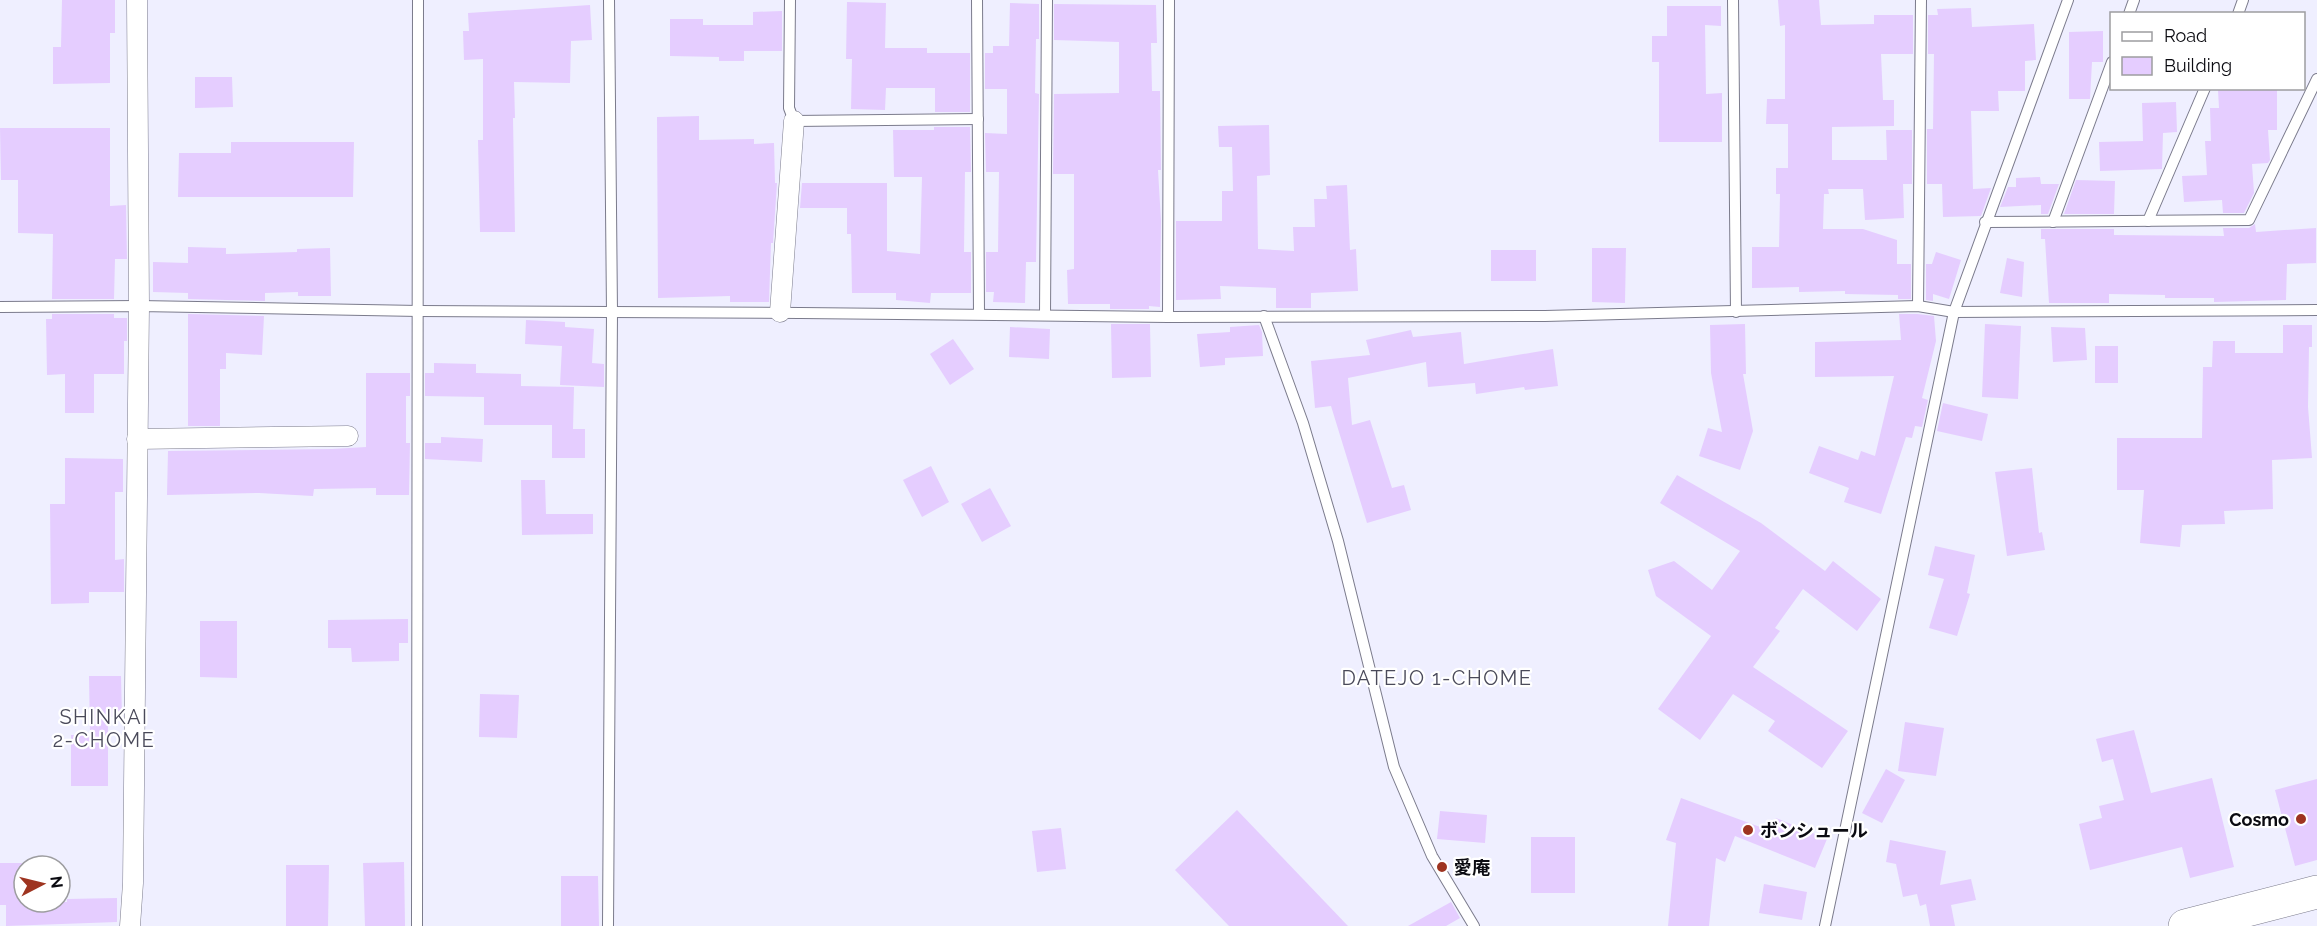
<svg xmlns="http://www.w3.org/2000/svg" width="2317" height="926" viewBox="0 0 2317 926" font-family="Raleway,'Noto Sans JP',sans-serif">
<rect width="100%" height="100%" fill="#efefff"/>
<!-- building -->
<g fill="#e5cdff">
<path d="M62 0H115V33H110V83L53 84V47H61Z"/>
<path d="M1778 0H1819L1821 25 1874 24V15H1913V54H1881L1883 100H1894V126L1832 127V160H1887L1886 130H1912V184H1903L1904 218 1865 220 1863 189H1828L1829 194H1824L1823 229H1863L1897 240V264H1911V299H1898V295L1845 294V291L1799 292V287L1752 288V247H1779L1780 194H1776V168H1788V124H1766L1767 99H1785V25L1780 26Z"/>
<path d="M847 2 886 3 885 48H927V53H970V112H935V88H886L885 110 851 109 852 59H846Z"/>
<path d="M1010 3 1039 4V39H1036L1035 93 1039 94 1036 262H1026L1025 303 993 302 994 292H986V252H998L999 172H986L985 133 1007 134V89H985V53H993V46H1009Z"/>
<path d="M1054 4 1156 5 1157 43H1151L1152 91H1160L1161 170H1158L1161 221 1160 307 1149 306V309H1110V304H1068L1067 270 1074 269V174H1053L1054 94 1119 93V42L1054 40Z"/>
<path d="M590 5 592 40 571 41 570 83 514 82 515 118H513L515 232H480L478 140H483V59L464 60 463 31H469L468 13Z"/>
<path d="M1667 6H1721V26L1705 25 1706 94 1722 93V142H1659V62H1652V36H1667Z"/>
<path d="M1971 8 1972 27 2034 24 2036 60 2025 61V91H1998L1999 111H1971L1973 189 1991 188 1981 216 1943 217 1942 184H1927V129H1933L1934 54H1928V15H1938L1937 9Z"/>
<path d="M782 11V51H744V61H719V57L670 56V19H703V25H753V12Z"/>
<path d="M2103 31V62H2092L2090 99H2069V32Z"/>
<path d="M195 77H232L233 107 195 108Z"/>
<path d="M2226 88H2277V130H2268L2270 160 2268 163 2252 164 2254 193 2244 213H2223L2222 200 2184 202 2182 176 2207 175 2205 141H2211L2210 108H2219L2218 90Z"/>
<path d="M2176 102 2177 132 2163 133 2162 169 2100 171 2099 142 2143 141 2142 103Z"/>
<path d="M699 116V140L754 139V144L774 143 775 183H777L773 243H771L769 302H730V296L658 298 657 117Z"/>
<path d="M1269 125 1270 175 1257 176 1258 249 1294 251 1293 227H1315L1314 199H1327L1326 186 1347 185 1350 250 1356 249 1358 291 1311 293V308H1276V288L1220 286 1221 299 1176 300V221H1222V191H1233L1232 147H1219L1218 126Z"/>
<path d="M934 127H970L971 172H965L964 252H971V293H931L930 303 896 300V293H852L851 234H847V208H800L802 183H887V251L920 254 922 177H894L893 130H934Z"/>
<path d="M0 128H110V206L126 205 127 259H115L114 299H52L53 234 18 233V180H1Z"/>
<path d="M231 142H354L353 197H178L179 153H231Z"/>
<path d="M2040 177 2041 184H2059L2048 214H2041V205L2000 207 2008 187H2016V178Z"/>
<path d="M2076 180 2115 181 2114 214H2064Z"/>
<path d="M2255 224 2256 232 2316 228V263L2287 264 2286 300 2214 302V298H2165V295L2109 294V303H2049L2045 239H2041V229H2114V235L2224 236 2223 228H2249Z"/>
<path d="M188 247 226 248V254L297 252V249L330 248 331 296H298V292L265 293V301L188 299V293L153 292V262L188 263Z"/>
<path d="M1592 248H1626L1625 303 1592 302Z"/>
<rect x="1491" y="250" width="45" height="31"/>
<path d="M1936 252 1961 260 1949 299 1933 294V301L1926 300V264H1932Z"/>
<path d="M2007 258 2024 262 2022 297 2000 293Z"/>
<path d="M52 314H114V318H127V341H124V374H94V413H65V374L47 375 46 319H52Z"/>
<path d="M188 314 264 316 262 355 226 353V369H220V426H188Z"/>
<path d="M1899 314H1917L1934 316 1936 341 1922 398 1928 400 1922 427 1915 426 1912 438 1906 437 1881 514 1844 502 1849 488 1809 473 1819 446 1858 460 1861 451 1875 456 1894 376 1815 377V342L1901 340Z"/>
<path d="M526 320 565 322V327L594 329 592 363 604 364V387L560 385 562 346 525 344Z"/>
<path d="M1111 324H1150L1151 377 1112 378Z"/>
<path d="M1745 324 1746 374H1743L1753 431 1740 470 1699 456 1708 428 1722 432 1711 373 1710 325Z"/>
<path d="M1985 324 2021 326 2018 399 1982 397Z"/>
<path d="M1259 325 1262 332 1263 356 1225 358V365L1200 367 1197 334 1230 332V327Z"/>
<path d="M2283 325H2312V347H2309L2308 407 2312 458 2272 460 2273 509 2224 511 2225 524 2182 525 2180 547 2140 543 2144 490H2117V438H2202L2203 367H2212L2213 341H2235V353H2283Z"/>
<path d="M1010 327 1050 329 1049 359 1009 357Z"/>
<path d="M2051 327 2085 328 2087 360 2053 362Z"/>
<path d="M1411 330 1413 337 1461 332 1464 364 1553 349 1558 386 1525 390 1524 387 1476 394 1475 383 1428 387 1426 362 1348 378 1352 425 1370 420 1392 488 1404 485 1411 510 1367 523 1331 406 1315 408 1311 361 1370 355 1366 340Z"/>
<path d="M953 339 974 369 950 385 930 354Z"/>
<rect x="2095" y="346" width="23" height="37"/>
<path d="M434 363 476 364V373L521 374V386L574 387 573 429H585V458H552V425H484V397L425 396V373H434Z"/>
<path d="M366 373H410V396H406V443H410L409 495H376V488L314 489 313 496 259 493 167 495 168 451 332 449 366 447Z"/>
<path d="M1943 403 1988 414 1982 441 1937 431Z"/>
<path d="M441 437 483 439 482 462 425 459V443H441Z"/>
<path d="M65 458 123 459V492H115V560L124 559V592H89V603L51 604 50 504H65Z"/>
<path d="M931 466 949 502 922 517 903 480Z"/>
<path d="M2032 468 2039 533 2042 532 2045 550 2007 556 1995 472Z"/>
<path d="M1677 475 1761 523 1825 571 1833 561 1881 599 1857 631 1803 589 1775 628 1780 631 1753 667 1848 731 1822 768 1768 731 1775 721 1733 694 1700 740 1658 709 1711 636 1656 596 1648 570 1674 561 1712 590 1740 551 1660 503Z"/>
<path d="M521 480H545L546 514H593V534L522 535Z"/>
<path d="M990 488 1011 526 982 542 961 504Z"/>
<path d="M1935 546 1975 555 1967 593 1970 594 1957 636 1929 628 1944 579 1928 575Z"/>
<path d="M408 619V643H399V661L352 662 351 648H328V620Z"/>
<path d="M200 621H237V678L200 677Z"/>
<path d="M89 676H121L122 717H108V786H71V735H90Z"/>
<path d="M480 694 519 695 517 738 479 737Z"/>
<path d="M1905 722 1944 728 1936 776 1898 771Z"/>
<path d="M2134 730 2151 793 2212 778 2234 867 2190 878 2182 847 2090 870 2079 824 2102 818 2099 806 2124 800 2113 759 2102 762 2096 739Z"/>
<path d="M1886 769 1905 780 1882 823 1862 813Z"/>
<path d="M2317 779V860L2295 866 2275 790Z"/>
<path d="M1681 798 1771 831 1776 818 1827 839 1815 868 1735 836 1725 862 1716 858 1709 926H1668L1676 843 1666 840Z"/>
<path d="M1237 810 1348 926H1229L1175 870Z"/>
<path d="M1440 811 1487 815 1485 843 1437 839Z"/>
<path d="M1061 828 1066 869 1037 872 1032 831Z"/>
<rect x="1531" y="837" width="44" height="56"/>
<path d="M1890 840 1946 851 1940 885 1971 879 1976 900 1951 905 1955 926H1930L1926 904 1920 906 1917 894 1903 897 1896 864 1886 862Z"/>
<path d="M404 862 405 926H365L363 863Z"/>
<path d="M0 863H24V902H67V899L117 898V922L6 926V905H0Z"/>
<path d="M286 865H329L328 926H286Z"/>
<path d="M561 876H598L599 926H561Z"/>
<path d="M1764 884 1807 892 1802 920 1759 913Z"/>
<path d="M1451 902 1460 918 1446 926H1408Z"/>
</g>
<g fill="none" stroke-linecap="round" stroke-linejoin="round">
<!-- service casing -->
<g stroke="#7b7b8c" stroke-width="12">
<g id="service">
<path d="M790 0 789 108 794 121 978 119"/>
<path d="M977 0 979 314"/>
<path d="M1733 0 1736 312"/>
<path d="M2129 14 2134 0"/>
<path d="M2238 14 2243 0"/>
<path d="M2148 221 2205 88"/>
<path d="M1985 222 2249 220 2317 79"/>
<path d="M2053 222 2112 62"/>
<path d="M1918 306 1921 0"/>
<path d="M0 307 139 306 419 311 801 313 1168 317 1545 316 1918 306 1954 312 2317 310"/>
<path d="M1045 315 1047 0"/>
<path d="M1264 316 1303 423 1338 541 1394 767 1432 856 1474 926"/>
<path d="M1168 317 1169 0"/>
<path d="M417 926 418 0"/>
<path d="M608 926 612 312 609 0"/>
<path d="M1825 926 1954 312 2068 0"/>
</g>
</g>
<!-- minor casing -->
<g stroke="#7b7b8c" stroke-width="21">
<g id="minor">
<path d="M780 312 794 121"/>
<path d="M137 439 348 436"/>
<path d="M130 926 133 883 139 306 137 0"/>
</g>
</g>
<!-- trunk casing -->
<g stroke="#7b7b8c" stroke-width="34">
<path id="trunk" d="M2185 926 2317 892"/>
</g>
<!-- service -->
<use href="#service" stroke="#fff" stroke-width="10"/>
<!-- minor -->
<use href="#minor" stroke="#fff" stroke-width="20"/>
<!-- trunk -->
<use href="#trunk" stroke="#fff" stroke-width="33"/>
</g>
<!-- markers -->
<g fill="#9e3420" stroke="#fff" stroke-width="2">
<circle cx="2301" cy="819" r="6"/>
<circle cx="1748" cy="830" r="6"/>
<circle cx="1442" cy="867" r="6"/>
</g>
<g text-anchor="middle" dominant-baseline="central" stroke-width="4.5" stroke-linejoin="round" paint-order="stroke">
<!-- poi labels -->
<g font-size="18" font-weight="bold" fill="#0b0b11" stroke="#fff" text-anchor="start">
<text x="2289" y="819" text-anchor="end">Cosmo</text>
<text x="1760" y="830">ボンシュール</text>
<text x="1454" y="867">愛庵</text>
</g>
<!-- neighbourhood labels -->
<g font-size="20" letter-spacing="1.5" fill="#4a4a5a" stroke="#fff">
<text x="1437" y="678">DATEJO 1-CHOME</text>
<text x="104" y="717">SHINKAI<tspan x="104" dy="23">2-CHOME</tspan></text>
</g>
</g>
<!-- legend -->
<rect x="2110" y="12" width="195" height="78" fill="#ffffff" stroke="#9d9da0" stroke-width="1.5"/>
<rect x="2122" y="32" width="30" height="9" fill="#ffffff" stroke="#9d9da0" stroke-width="1.5"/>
<text x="2164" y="42" font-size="18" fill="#0b0b11">Road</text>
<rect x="2122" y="57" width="30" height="18" fill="#e5cdff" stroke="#9d9da0" stroke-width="1.5"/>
<text x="2164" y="72" font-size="18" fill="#0b0b11">Building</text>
<!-- north arrow -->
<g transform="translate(42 884) rotate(83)"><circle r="28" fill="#ffffff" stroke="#9d9da0" stroke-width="1.5"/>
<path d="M0-4.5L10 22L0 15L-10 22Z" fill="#9e3420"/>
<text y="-9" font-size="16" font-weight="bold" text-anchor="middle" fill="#0b0b11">N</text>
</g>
</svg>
